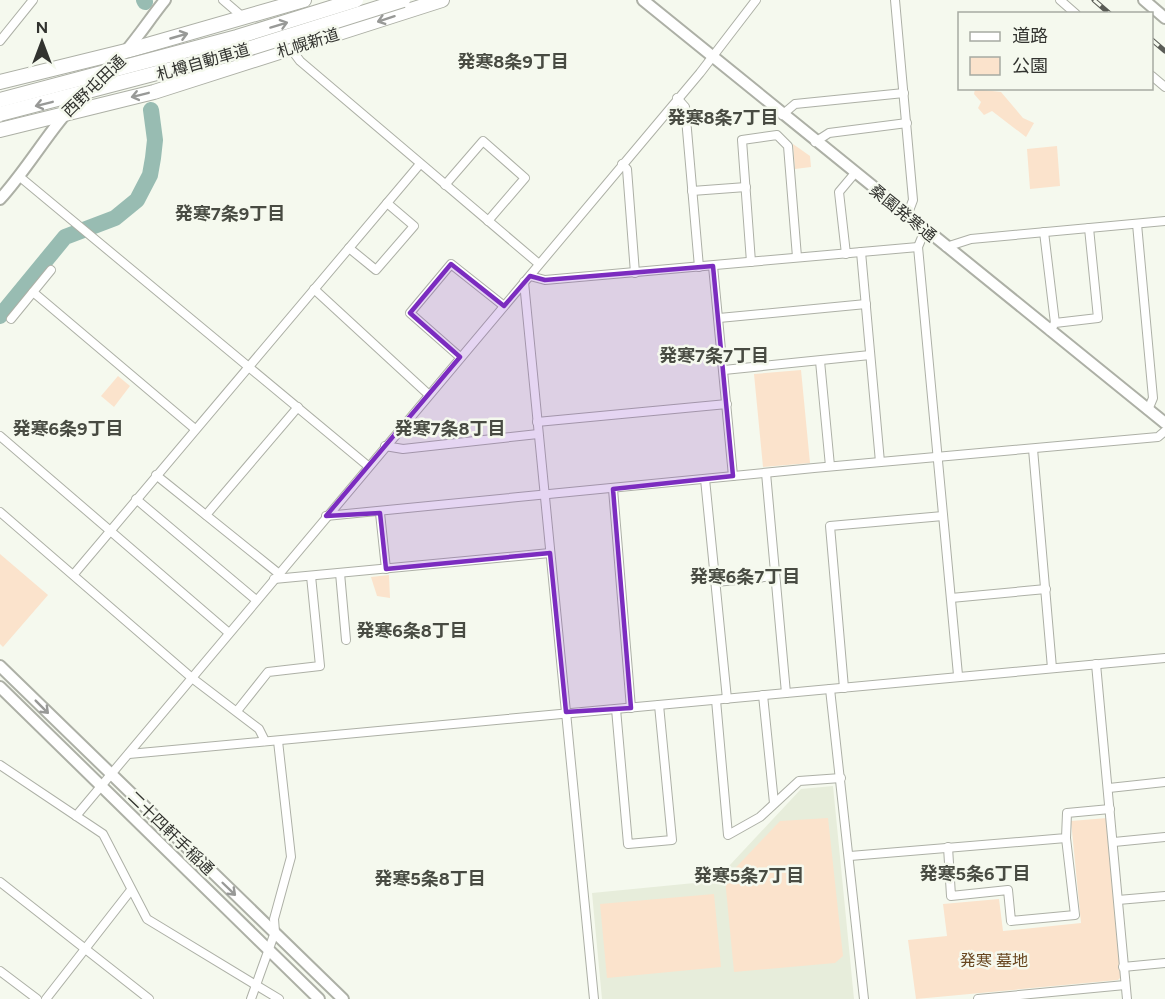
<svg xmlns="http://www.w3.org/2000/svg" width="1165" height="999" viewBox="0 0 1165 999" font-family="Figtree,'Noto Sans JP',sans-serif">
<rect width="100%" height="100%" fill="#f5f9ee"/>
<!-- built -->
<path fill="#e7eddb" d="M833 786 854 999H602L592 893 715 881 801 789Z"/>
<!-- green -->
<g fill="#fbe3cc">
<path d="M975 89 1001 92 1023 118 1034 123 1026 137 992 111 984 115 978 108 981 102 974 94Z"/>
<path d="M793 144 810 156 811 167 795 169Z"/>
<path d="M1057 146 1060 186 1030 189 1027 149Z"/>
<path d="M801 370 810 463 763 467 754 374Z"/>
<path d="M118 376 130 386 114 407 101 396Z"/>
<path d="M0 554 48 595 3 647 0 644Z"/>
<path d="M389 575 390 598 377 596 371 577Z"/>
<path d="M828 818 843 956 835 963 734 972 725 879 780 821Z"/>
<path d="M1107 818 1122 976 1118 980 916 999 908 940 947 936 943 904 999 899 1003 931 1081 923 1071 821Z"/>
<path d="M714 894 721 967 607 978 600 904Z"/>
</g>
<g fill="none" stroke-linecap="round" stroke-linejoin="round">
<!-- river -->
<g stroke="#98bcb2" stroke-width="16">
<path d="M144 0 145 2"/>
<path d="M0 316 65 237 115 218 137 200 150 175 153 158 155 140 151 110"/>
</g>
<!-- street casing -->
<g stroke="#adb0a6" stroke-width="10">
<g id="street">
<path d="M223 0 244 18"/>
<path d="M895 0 913 200 907 216"/>
<path d="M1060 0 1076 14"/>
<path d="M0 41 33 0"/>
<path d="M291 49 300 61 539 264"/>
<path d="M1152 76 1165 87"/>
<path d="M677 98 685 107 699 267"/>
<path d="M782 115 795 104 904 93"/>
<path d="M815 142 829 133 907 123"/>
<path d="M622 164 627 169 635 273"/>
<path d="M20 177 368 466"/>
<path d="M445 185 483 141 525 178 488 221"/>
<path d="M692 191 746 187"/>
<path d="M1137 224 1153 398 1148 410"/>
<path d="M925 230 918 247 958 675"/>
<path d="M1044 232 1055 323"/>
<path d="M946 247 971 239 1165 221"/>
<path d="M349 248 376 270 414 226 387 203"/>
<path d="M861 252 880 462"/>
<path d="M846 254 839 192 855 173"/>
<path d="M751 262 742 140 777 135 788 146 797 257"/>
<path d="M713 266 733 476"/>
<path d="M530 276 545 280 918 247"/>
<path d="M524 282 594 999"/>
<path d="M314 289 428 394"/>
<path d="M33 292 195 429"/>
<path d="M719 318 866 304"/>
<path d="M11 319 51 270"/>
<path d="M1050 331 1055 323 1098 318 1089 228"/>
<path d="M460 357 410 313 451 264 504 306"/>
<path d="M820 361 830 466"/>
<path d="M724 370 870 355"/>
<path d="M537 422 727 404"/>
<path d="M0 436 229 633"/>
<path d="M385 446 403 449 538 434"/>
<path d="M1033 449 1052 668"/>
<path d="M766 473 786 693"/>
<path d="M156 475 278 573"/>
<path d="M705 479 727 699"/>
<path d="M613 489 631 708"/>
<path d="M136 499 256 600"/>
<path d="M0 512 192 678 259 729 265 741"/>
<path d="M380 513 386 569"/>
<path d="M206 515 298 407"/>
<path d="M326 516 814 468 1158 437 1165 431"/>
<path d="M340 573 346 640"/>
<path d="M74 574 420 164"/>
<path d="M274 579 550 553"/>
<path d="M716 582 775 576"/>
<path d="M951 598 1046 589"/>
<path d="M1096 664 1127 999"/>
<path d="M844 688 830 526 943 516"/>
<path d="M830 689 864 999"/>
<path d="M763 695 774 803"/>
<path d="M716 700 728 835 760 817 799 781 841 778"/>
<path d="M616 709 628 844 672 840 659 705"/>
<path d="M237 711 268 672 320 666 311 576"/>
<path d="M129 754 1165 658"/>
<path d="M0 765 103 834 147 919 279 999"/>
<path d="M1109 788 1165 782"/>
<path d="M76 816 700 73 756 0"/>
<path d="M1114 842 1165 837"/>
<path d="M948 847 951 896 1008 890 1011 921 1075 915 1066 838"/>
<path d="M850 856 1066 838 1067 813 1110 809"/>
<path d="M0 882 149 999"/>
<path d="M1118 900 1165 896"/>
<path d="M1123 967 1165 963"/>
<path d="M0 971 37 999"/>
<path d="M46 999 131 890"/>
<path d="M251 999 275 932 274 919 291 857 278 741"/>
<path d="M978 999 1125 985"/>
</g>
</g>
<!-- secondary casing -->
<g stroke="#adb0a6" stroke-width="14">
<g id="secondary">
<path d="M643 0 1165 423"/>
<path d="M1144 0 1165 18"/>
<path d="M107 72C130 50 145 25 165 0"/>
<path d="M0 199C31 165 52 124 85 93"/>
<path d="M0 666 343 999"/>
<path d="M0 687 319 999"/>
</g>
</g>
<!-- highway casing -->
<g stroke="#adb0a6" stroke-width="16">
<g id="highway">
<path d="M0 82 130 50 304 0"/>
<path d="M0 130 154 92 442 0"/>
</g>
</g>
<!-- street -->
<use href="#street" stroke="#fff" stroke-width="8"/>
<!-- secondary -->
<use href="#secondary" stroke="#fff" stroke-width="10"/>
<!-- highway -->
<use href="#highway" stroke="#fff" stroke-width="14"/>
<!-- rail casing -->
<g stroke="#5a5c56" stroke-width="5">
<g id="rail">
<path d="M1094 0 1110 14"/>
<path d="M1152 40 1165 51"/>
</g>
</g>
<!-- rail -->
<use href="#rail" stroke="#f5f9ee" stroke-width="3" stroke-dasharray="9" stroke-linecap="butt"/>
<!-- highway-bridge casing -->
<g stroke="#adb0a6" stroke-width="16" stroke-linecap="butt">
<g id="highway-bridge">
<path d="M0 100 237 37 356 0"/>
<path d="M0 114 241 51 403 0"/>
</g>
</g>
<!-- highway-bridge -->
<use href="#highway-bridge" stroke="#fff" stroke-width="14"/>
</g>
<!-- one-way arrows -->
<defs><path id="oneway-shaft" d="M-6 0H5M1.5-3L5.5 0L1.5 3" fill="none" stroke-width="1.6" stroke-linecap="round" stroke-linejoin="round" transform="scale(1.5)"/></defs>
<g stroke="#989997">
<use href="#oneway-shaft" transform="translate(386 19) rotate(162)"/>
<use href="#oneway-shaft" transform="translate(279 25) rotate(-17)"/>
<use href="#oneway-shaft" transform="translate(179 36) rotate(-16)"/>
<use href="#oneway-shaft" transform="translate(140 95) rotate(166)"/>
<use href="#oneway-shaft" transform="translate(44 104) rotate(166)"/>
<use href="#oneway-shaft" transform="translate(42 707) rotate(45)"/>
<use href="#oneway-shaft" transform="translate(229 889) rotate(44)"/>
</g>
<!-- marked area -->
<path fill="#7b2cbf" fill-opacity="0.2" stroke="#7b2cbf" stroke-width="4.5" stroke-linejoin="round" d="M451 264 504 306 530 276 545 280 713 266 733 476 613 489 631 708 566 712 550 553 386 569 380 513 326 516 460 357 410 313Z"/>
<g text-anchor="middle" dominant-baseline="central" stroke-width="5" stroke-linejoin="round" paint-order="stroke">
<!-- street labels -->
<g font-size="16" fill="#32332f" stroke="#f5f9ee">
<text transform="translate(308 43) rotate(-17)">札幌新道</text>
<text transform="translate(203 62) rotate(-16)">札樽自動車道</text>
<text transform="translate(94 86) rotate(-44)">西野屯田通</text>
<text transform="translate(903 213) rotate(39)">桑園発寒通</text>
<text transform="translate(171 833) rotate(44)">二十四軒手稲通</text>
</g>
<!-- park labels -->
<g font-size="16" fill="#67451e" stroke="#f5f9ee">
<text x="994" y="960">発寒 墓地</text>
</g>
<!-- neighbourhood labels -->
<g font-size="18" font-weight="bold" fill="#484b42" stroke="#f5f9ee">
<text x="513" y="62">発寒8条9丁目</text>
<text x="723" y="118">発寒8条7丁目</text>
<text x="230" y="214">発寒7条9丁目</text>
<text x="714" y="356">発寒7条7丁目</text>
<text x="68" y="429">発寒6条9丁目</text>
<text x="450" y="429">発寒7条8丁目</text>
<text x="745" y="577">発寒6条7丁目</text>
<text x="412" y="631">発寒6条8丁目</text>
<text x="975" y="874">発寒5条6丁目</text>
<text x="749" y="876">発寒5条7丁目</text>
<text x="430" y="879">発寒5条8丁目</text>
</g>
</g>
<!-- legend -->
<rect x="958" y="12" width="195" height="78" fill="#f5f9ee" stroke="#a7aaa2" stroke-width="1.5"/>
<rect x="970" y="32" width="30" height="9" fill="#ffffff" stroke="#a7aaa2" stroke-width="1.5"/>
<text x="1012" y="42" font-size="18" fill="#32332f">道路</text>
<rect x="970" y="57" width="30" height="18" fill="#fbe3cc" stroke="#a7aaa2" stroke-width="1.5"/>
<text x="1012" y="72" font-size="18" fill="#32332f">公園</text>
<!-- north arrow -->
<g transform="translate(42 42)" stroke="#f5f9ee" stroke-width="4.5" paint-order="stroke">
<path d="M0-4.5L10 22L0 15L-10 22Z" fill="#32332f"/>
<text y="-9" font-size="16" font-weight="bold" text-anchor="middle" fill="#32332f">N</text>
</g>
</svg>
